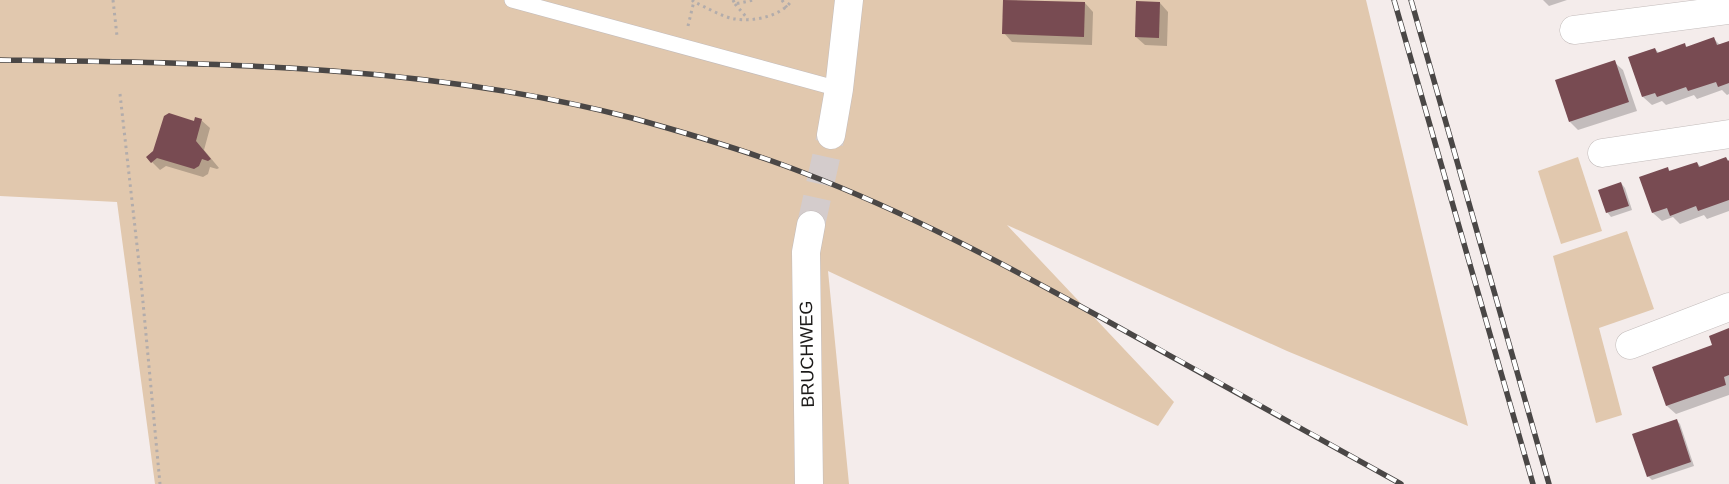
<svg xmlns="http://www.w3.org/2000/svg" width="1729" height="484" viewBox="0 0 1729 484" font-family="Helvetica,sans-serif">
<rect width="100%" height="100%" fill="#f4eceb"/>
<!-- green -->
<g fill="#e1c8ae">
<path d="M0 0H1366L1468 426 1287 351 1007 225 1174 402 1158 426 828 271 849 484H155L117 202 0 196Z"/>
<path d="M1578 157 1602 231 1561 244 1538 171Z"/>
<path d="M1627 231 1654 309 1599 328 1622 415 1596 423 1553 256Z"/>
</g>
<!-- shadow -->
<g fill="#0003">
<path d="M1543 0H1567L1549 6Z"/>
<path d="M1085 3 1093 12 1092 45 1012 42 1004 33Z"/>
<path d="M1160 3 1168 12 1167 46 1145 45 1136 37Z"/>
<path d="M1714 39 1720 45 1729 42V94L1727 95 1722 90 1697 99 1694 95 1666 105 1662 101 1652 105 1643 97 1655 49 1659 53 1684 44 1688 48Z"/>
<path d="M1614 62 1623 70 1637 111 1578 130 1570 122Z"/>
<path d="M201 120 210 128 204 150 219 168 217 169 210 167 208 174 203 177 166 166 160 170 152 162 194 122Z"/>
<path d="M1726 158 1729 162V211L1707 219 1704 215 1680 224 1673 217 1662 221 1653 213 1641 177 1667 168 1671 172 1697 163 1701 167Z"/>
<path d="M1621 183 1625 188 1632 210 1611 217 1607 212Z"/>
<path d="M1729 330V395L1676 414 1667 406 1653 368 1715 350Z"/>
<path d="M1676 420 1680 424 1694 466 1652 480 1648 476Z"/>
</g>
<!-- building -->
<g fill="#784b52">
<path d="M1003 0 1085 2 1084 37 1002 34Z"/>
<path d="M1136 1 1160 2 1159 38 1135 37Z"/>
<path d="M1714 37 1717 45 1729 41V83L1718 87 1716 82 1688 91 1686 87 1657 97 1655 93 1642 97 1628 57 1655 48 1657 53 1685 43 1686 47Z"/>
<path d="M1615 60 1629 102 1569 122 1555 80Z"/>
<path d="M169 113 194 121 195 117 202 119 196 141 211 159 208 161 202 159 199 166 194 169 157 158 151 163 146 157 153 151 164 116Z"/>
<path d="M1726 157 1728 161 1729 160V200L1698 211 1696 206 1670 216 1667 208 1652 213 1639 177 1668 167 1669 171 1697 162 1699 167Z"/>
<path d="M1621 182 1629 206 1606 213 1598 190Z"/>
<path d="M1729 328V375L1724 377 1726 385 1666 406 1652 367 1712 345 1709 336Z"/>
<path d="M1677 419 1691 462 1647 477 1632 434Z"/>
</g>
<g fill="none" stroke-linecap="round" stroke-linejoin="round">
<!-- street-tunnel -->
<path stroke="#d4cccc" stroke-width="28" stroke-dasharray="28 14" stroke-linecap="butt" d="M811 225 831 135"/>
<!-- lane casing -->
<g stroke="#c3bcbb" stroke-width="16">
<path id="lane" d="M512 0 839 89"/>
</g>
<!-- street casing -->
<g stroke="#c3bcbb" stroke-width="29">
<g id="street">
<path d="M1574 30 1729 10"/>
<path d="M831 135 839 89 849 0"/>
<path d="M1602 153 1729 134"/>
<path d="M1630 345 1729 307"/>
<path d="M809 484 806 252 811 225"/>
</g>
</g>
<!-- path -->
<g stroke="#b2acab" stroke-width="3" stroke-dasharray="2.5 4" stroke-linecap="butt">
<path d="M113 0 117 36"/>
<path d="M692 0 694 2C706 7 722 17 735 19 754 22 782 16 792 0"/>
<path d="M733 0 735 4 754 0"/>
<path d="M782 0 787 8"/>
<path d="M735 4 748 19"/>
<path d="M688 26 694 1"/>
<path d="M120 94 141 281 160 484"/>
</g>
<!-- lane -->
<use href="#lane" stroke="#fff" stroke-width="15"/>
<!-- street -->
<use href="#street" stroke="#fff" stroke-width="28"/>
<!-- rail casing -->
<g stroke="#4a4746" stroke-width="5.5">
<g id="rail">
<path d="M1394 0 1533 484"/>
<path d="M1411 0 1549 484"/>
<path d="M0 60C212 63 426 64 632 118 690 134 748 151 804 173 906 212 1004 264 1100 317 1201 372 1301 428 1401 484"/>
</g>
</g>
<!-- rail -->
<use href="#rail" stroke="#fff" stroke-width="4" stroke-dasharray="11" stroke-linecap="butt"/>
</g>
<g text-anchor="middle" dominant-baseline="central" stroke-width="5" stroke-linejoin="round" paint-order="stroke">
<!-- street labels -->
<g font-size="18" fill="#1c1a19" stroke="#fff">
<text transform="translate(807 354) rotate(-91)">BRUCHWEG</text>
</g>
</g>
</svg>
